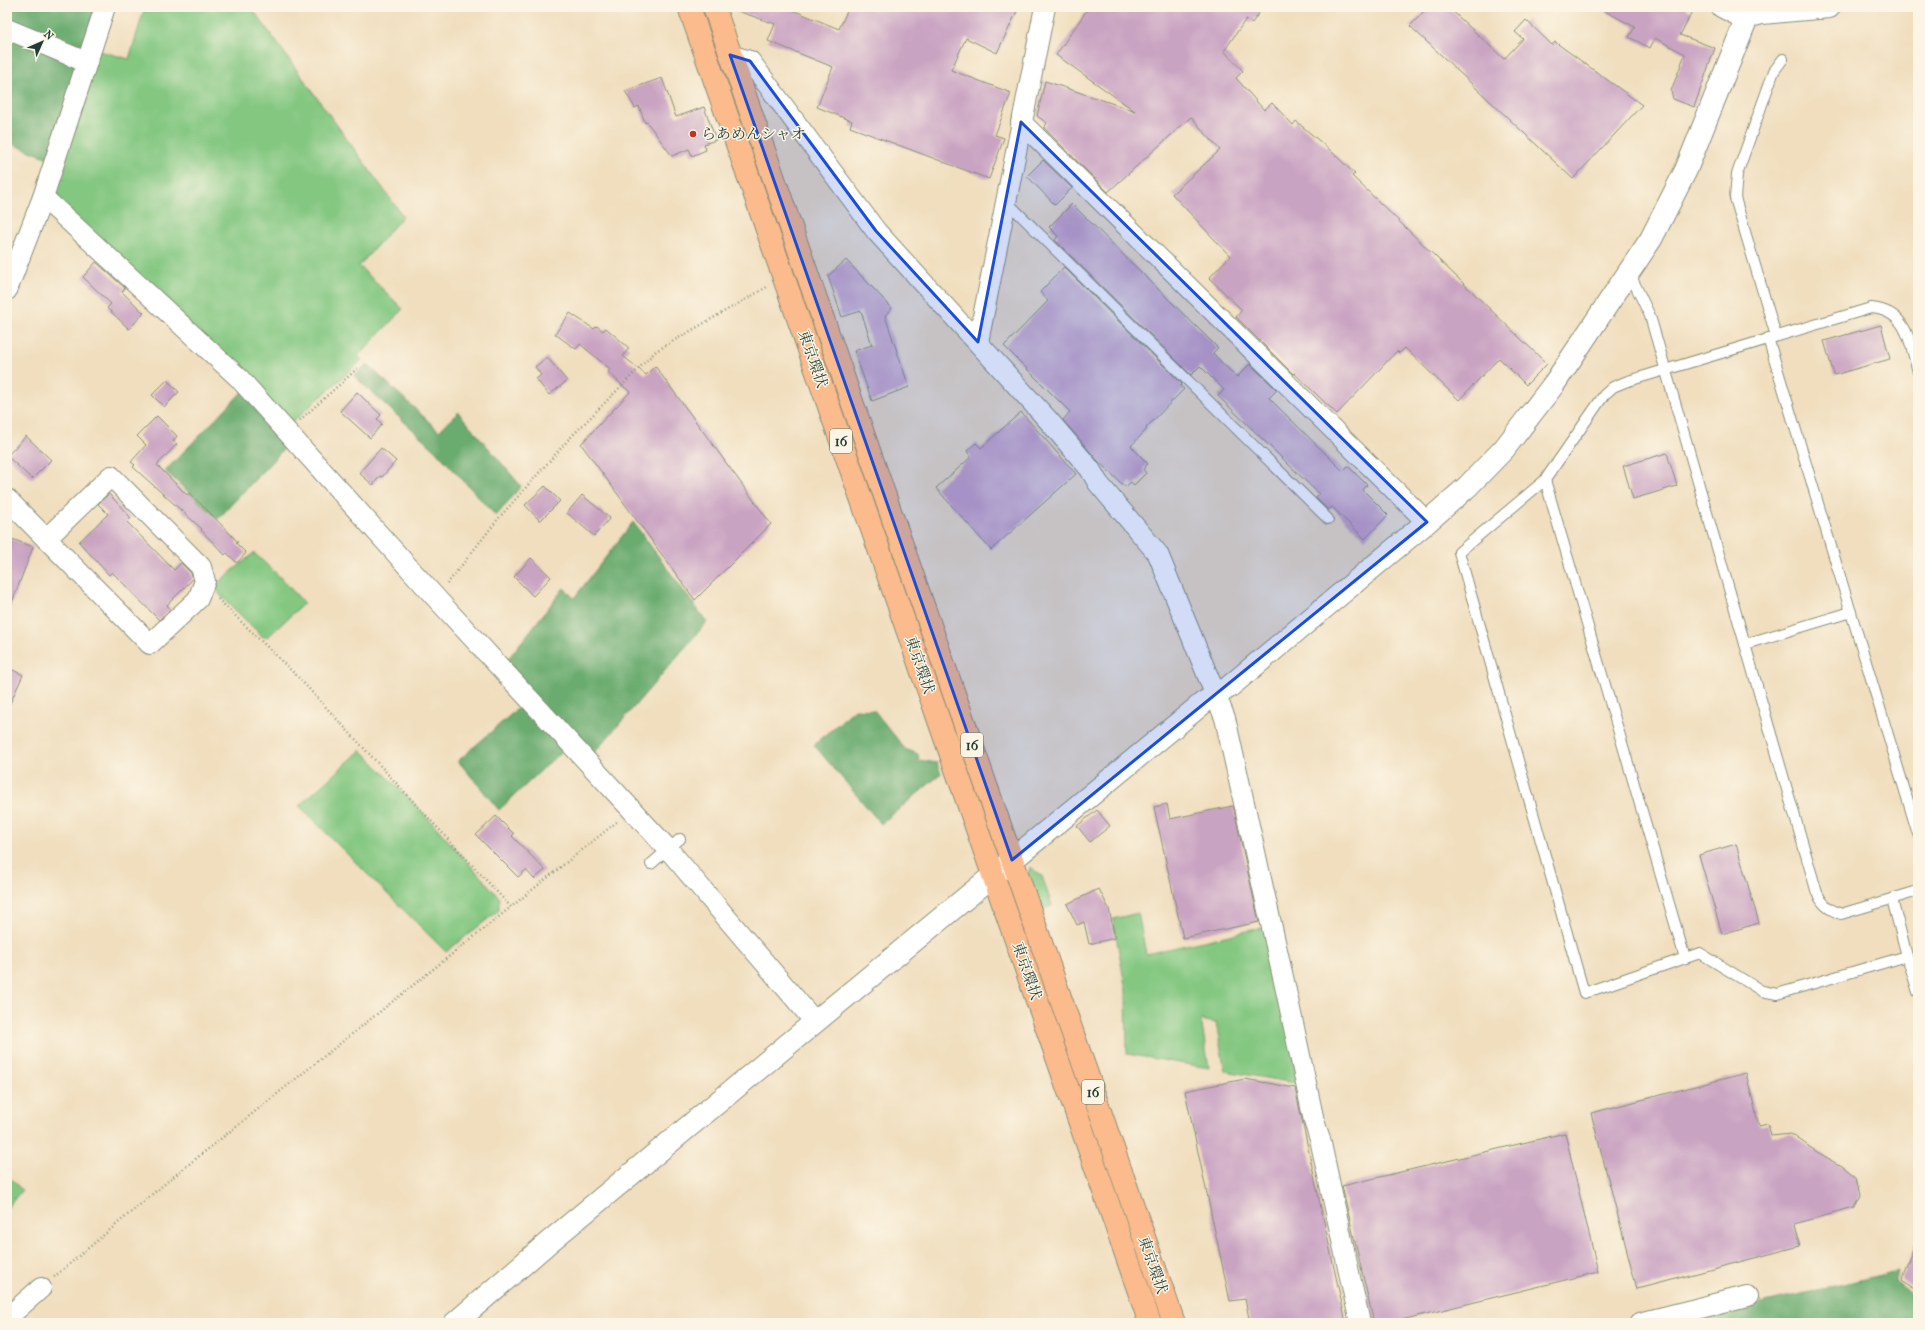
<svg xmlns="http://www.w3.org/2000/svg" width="1925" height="1330" viewBox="0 0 1925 1330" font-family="'IM FELL French Canon','Noto Serif JP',serif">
<rect width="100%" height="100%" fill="#fcf5e5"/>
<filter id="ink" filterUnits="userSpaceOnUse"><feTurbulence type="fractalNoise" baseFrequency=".025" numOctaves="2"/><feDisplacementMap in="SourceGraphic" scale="8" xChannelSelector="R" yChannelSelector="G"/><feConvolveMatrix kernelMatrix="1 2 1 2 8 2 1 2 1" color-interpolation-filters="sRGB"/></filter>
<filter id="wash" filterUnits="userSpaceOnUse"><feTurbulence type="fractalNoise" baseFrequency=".012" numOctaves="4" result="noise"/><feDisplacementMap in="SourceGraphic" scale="16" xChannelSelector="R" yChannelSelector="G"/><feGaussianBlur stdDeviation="0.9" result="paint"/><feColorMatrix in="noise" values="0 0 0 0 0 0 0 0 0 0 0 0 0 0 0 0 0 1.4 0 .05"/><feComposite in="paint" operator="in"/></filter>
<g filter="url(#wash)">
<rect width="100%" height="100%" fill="#f0debe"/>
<!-- green -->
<g fill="#83c781" stroke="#51825a">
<path d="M145 7H251L403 216 359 266 403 309 358 356 362 360 289 425 51 195 96 50 129 59Z"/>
<path d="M254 553 281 578 304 603 269 636 263 637 220 595 215 585Z"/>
<path d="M361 750 427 817 499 897V910L446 952 299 806Z"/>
<path d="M1030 867 1042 876 1052 906 1040 910 1028 874Z"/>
<path d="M1138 913 1146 954 1265 927 1300 1084 1225 1071 1216 1023 1201 1020 1209 1068 1127 1054 1126 991 1113 919Z"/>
<path d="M7 1175 22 1190 7 1208Z"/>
</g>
<!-- forest -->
<g fill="#6aac6f" stroke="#447452">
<path d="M7 7H100L83 57 7 25Z"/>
<path d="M7 33 81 64 48 158 7 142Z"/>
<path d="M367 364 439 431 458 412 521 486 496 516 435 450 354 376Z"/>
<path d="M243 391 290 442 218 519 165 471Z"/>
<path d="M633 522 707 622 589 759 503 665 564 588 574 598Z"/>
<path d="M525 702 564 749 499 810 458 761Z"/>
<path d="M855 709 874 710 905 749 918 754 919 760 937 763 941 774 881 824 814 745Z"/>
<path d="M1897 1271 1895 1282 1918 1300V1323H1682Z"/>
</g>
<g id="blocks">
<!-- building -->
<g fill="#c9a3c2">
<path d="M732 7H785L839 29 849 7H1019L997 53 966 38 951 70 1011 93 995 135 1004 138 989 179 850 127 852 121 817 107 833 67 768 41 775 24 732 9Z"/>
<path d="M1089 7H1263L1252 23 1246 19 1224 51 1243 71 1236 78 1264 110 1272 103 1293 125 1296 121 1331 151 1355 174 1352 176 1547 364 1526 385 1499 358 1459 400 1405 348 1399 353 1397 351 1337 414 1294 373 1293 374 1236 317 1242 310 1209 278 1230 256 1172 194 1220 150 1191 117 1108 192 1044 128 1047 123 1037 116 1045 81 1135 111 1056 55Z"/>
<path d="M1428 7H1448L1504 59 1523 39 1515 32 1526 20 1552 45 1555 42 1642 105 1573 179 1410 26Z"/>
<path d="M1597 7H1683L1692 12 1680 35 1715 48 1694 107 1673 99 1671 91 1685 54 1655 38 1650 48 1629 37 1635 27Z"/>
<path d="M662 78 676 117 704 107 716 140 704 144 706 150 692 156 689 149 672 156 647 122 645 123 639 106 635 108 625 91Z"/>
<path d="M1043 160 1072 188 1055 205 1027 176Z"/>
<path d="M1072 204 1218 348 1213 353 1225 366 1237 377 1250 364 1277 390 1269 398 1343 471 1348 466 1367 485 1363 490 1388 515 1365 539 1332 507 1328 510 1316 498 1319 494 1218 396 1224 390 1200 366 1191 375 1055 240 1058 236 1049 227Z"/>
<path d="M846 260 892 308 885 316 909 387 872 401 854 351 872 345 861 311 842 317 828 276Z"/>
<path d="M96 262 125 288 122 292 144 313 129 329 107 308 111 304 83 277Z"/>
<path d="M1064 267 1182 384 1180 386 1184 389 1146 428 1147 429 1131 446 1148 464 1143 469 1146 473 1134 485 1131 482 1125 487 1097 460 1063 420 1070 412 1004 346 1048 301 1040 292Z"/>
<path d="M570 313 594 329 597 326 603 331 606 328 629 348 623 356 646 375 655 366 771 524 695 600 581 444 630 392 608 372 610 369 580 344 576 349 555 334Z"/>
<path d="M1881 325 1890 359 1834 375 1824 341Z"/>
<path d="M547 357 567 381 549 395 536 379 541 375 535 367Z"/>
<path d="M167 380 179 392 164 407 152 395Z"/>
<path d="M357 392 381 415 377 419 382 424 370 438 340 411Z"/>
<path d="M1021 412 1076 474 991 550 936 488 971 457 967 451 976 443 981 448Z"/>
<path d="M157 416 177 436 173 441 177 444 157 465 187 495 189 493 208 511 238 542 236 543 246 553 237 563 227 553 225 555 201 530 202 529 133 467 135 465 131 462 146 445 137 436Z"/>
<path d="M26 436 51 460 32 479 7 456Z"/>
<path d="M381 448 396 461 382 477 380 476 373 485 359 473Z"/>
<path d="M1667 453 1677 486 1633 499 1623 466Z"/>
<path d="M545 486 560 501 540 521 525 505Z"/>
<path d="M109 494 131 518 127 522 174 570 181 563 191 573 193 579 167 605 170 609 159 620 112 572 109 575 79 542 108 514 98 504Z"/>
<path d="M582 495 610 518 594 536 567 513Z"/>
<path d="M7 537 33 547 8 613 7 612Z"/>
<path d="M531 558 551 577 533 596 514 577Z"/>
<path d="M7 667 23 675 7 710Z"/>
<path d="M1167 804 1170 819 1233 806 1259 922 1183 938 1154 807Z"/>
<path d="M1097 810 1110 826 1090 842 1077 826Z"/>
<path d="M496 816 514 834 512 836 545 870 534 879 526 870 518 877 476 835Z"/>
<path d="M1736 844 1759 923 1722 934 1699 855Z"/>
<path d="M1099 889 1109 909 1115 938 1089 944 1084 922 1077 925 1067 904Z"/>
<path d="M1746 1073 1759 1126 1768 1124 1771 1136 1791 1134 1817 1152 1842 1166 1856 1177 1860 1196 1854 1208 1794 1224 1800 1246 1637 1289 1591 1113Z"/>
<path d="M1245 1079 1295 1088 1346 1323H1250L1245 1299 1230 1301 1185 1091Z"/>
<path d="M1565 1133 1598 1272 1389 1323H1374L1342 1186Z"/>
<path d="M1917 1240 1918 1241V1291L1901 1280Z"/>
</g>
</g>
</g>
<g filter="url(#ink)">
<use href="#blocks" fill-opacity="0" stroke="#888e79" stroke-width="1"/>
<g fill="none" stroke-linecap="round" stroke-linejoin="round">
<!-- service casing -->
<g stroke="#888e79" stroke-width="12">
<g id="service">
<path d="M1006 201 1328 519"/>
<path d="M1629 272 1650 316 1817 893C1823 905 1828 909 1841 914L1918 891"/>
<path d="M1776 336 1735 198 1737 174 1774 71 1783 59"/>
<path d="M1768 338 1918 834"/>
<path d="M1918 372C1910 343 1908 311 1871 308L1625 382 1613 387 1604 395 1545 480 1459 552 1584 993 1700 953 1762 991 1777 994 1907 956 1918 992"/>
<path d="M1545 480 1685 958"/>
<path d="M1745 644 1851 612"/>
<path d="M651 864 680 839"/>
<path d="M1892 899 1907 956"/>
</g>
</g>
<!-- minor casing -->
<g stroke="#888e79" stroke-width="22">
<g id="minor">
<path d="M1721 7 1746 20"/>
<path d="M7 29 86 62"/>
<path d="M730 55 750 61 876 231 1049 421 1090 469 1098 483 1158 554 1225 718 1285 986 1314 1121 1320 1139 1360 1323"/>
<path d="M1021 122 1427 522"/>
<path d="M43 197 239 378 436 598 668 849 815 1022"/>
<path d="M7 290 43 197 105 7"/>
<path d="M978 342 1045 7"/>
<path d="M7 499 150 644 198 599 205 581 201 567 111 476 46 539"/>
<path d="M7 1318 41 1288"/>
<path d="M1640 1323 1747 1296"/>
</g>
</g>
<!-- tertiary casing -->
<g stroke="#888e79" stroke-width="24">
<path id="tertiary" d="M455 1323 549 1242 815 1022 1203 703 1229 687 1427 522 1467 487 1504 449 1554 384 1651 239 1686 170 1746 20 1751 16 1762 13 1829 7"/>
</g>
<!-- trunk casing -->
<g stroke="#888e79" stroke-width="24">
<g id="trunk">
<path d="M689 7 1150 1323"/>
<path d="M714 7 1174 1323"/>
</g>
</g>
<!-- path -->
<g stroke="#888e79" stroke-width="2.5" stroke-dasharray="1 3" stroke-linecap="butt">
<path d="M300 420 359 367"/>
<path d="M447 584 498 519 568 440 656 351 767 287"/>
<path d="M218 599 297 676 511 907 618 821"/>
<path d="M54 1277 168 1181 511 907"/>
</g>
<!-- service -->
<use href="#service" stroke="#fff" stroke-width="10"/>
<!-- minor -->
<use href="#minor" stroke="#fff" stroke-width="20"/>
<!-- tertiary -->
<use href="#tertiary" stroke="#fff" stroke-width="22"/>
<!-- trunk -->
<use href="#trunk" stroke="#fbbb8c" stroke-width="22"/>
</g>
</g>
<!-- marked area -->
<path fill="#1d4ed8" fill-opacity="0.2" stroke="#1d4ed8" stroke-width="3" stroke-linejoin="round" d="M730 55 750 61 876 231 978 342 1021 122 1427 522 1012 860Z"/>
<!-- markers -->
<circle fill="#c8321e" stroke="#fcf5e5" stroke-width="1.5" cx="693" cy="134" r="4"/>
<g text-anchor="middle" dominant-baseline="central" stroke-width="3" stroke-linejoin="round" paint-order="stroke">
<!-- shield labels -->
<g fill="#fcf5e5" stroke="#617469" stroke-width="1">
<rect x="830" y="429" width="22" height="24" rx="3"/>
<rect x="961" y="733" width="22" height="24" rx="3"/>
<rect x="1082" y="1080" width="22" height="24" rx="3"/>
</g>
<g font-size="14" font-weight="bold" fill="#1f3d34">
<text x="841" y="441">16</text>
<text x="972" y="745">16</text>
<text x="1093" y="1092">16</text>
</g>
<!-- poi labels -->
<g font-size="15" fill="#1f3d34" stroke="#fcf5e5" text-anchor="start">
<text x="701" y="134">らあめんシャオ</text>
</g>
<!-- street labels -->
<g font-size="15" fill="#1f3d34" stroke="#fcf5e5">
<text transform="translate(813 359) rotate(71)">東京環状</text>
<text transform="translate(920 665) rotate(71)">東京環状</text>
<text transform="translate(1027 971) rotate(71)">東京環状</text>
<text transform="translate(1153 1265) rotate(71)">東京環状</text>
</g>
</g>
<!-- margin -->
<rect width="1925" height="1330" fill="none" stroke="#fcf5e5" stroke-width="24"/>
<!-- north arrow -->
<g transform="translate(42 42) rotate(45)" stroke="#fcf5e5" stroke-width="3" paint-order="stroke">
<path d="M0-3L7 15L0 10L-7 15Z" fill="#1f3d34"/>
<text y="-6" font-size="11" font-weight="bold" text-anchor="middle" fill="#1f3d34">N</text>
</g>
</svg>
